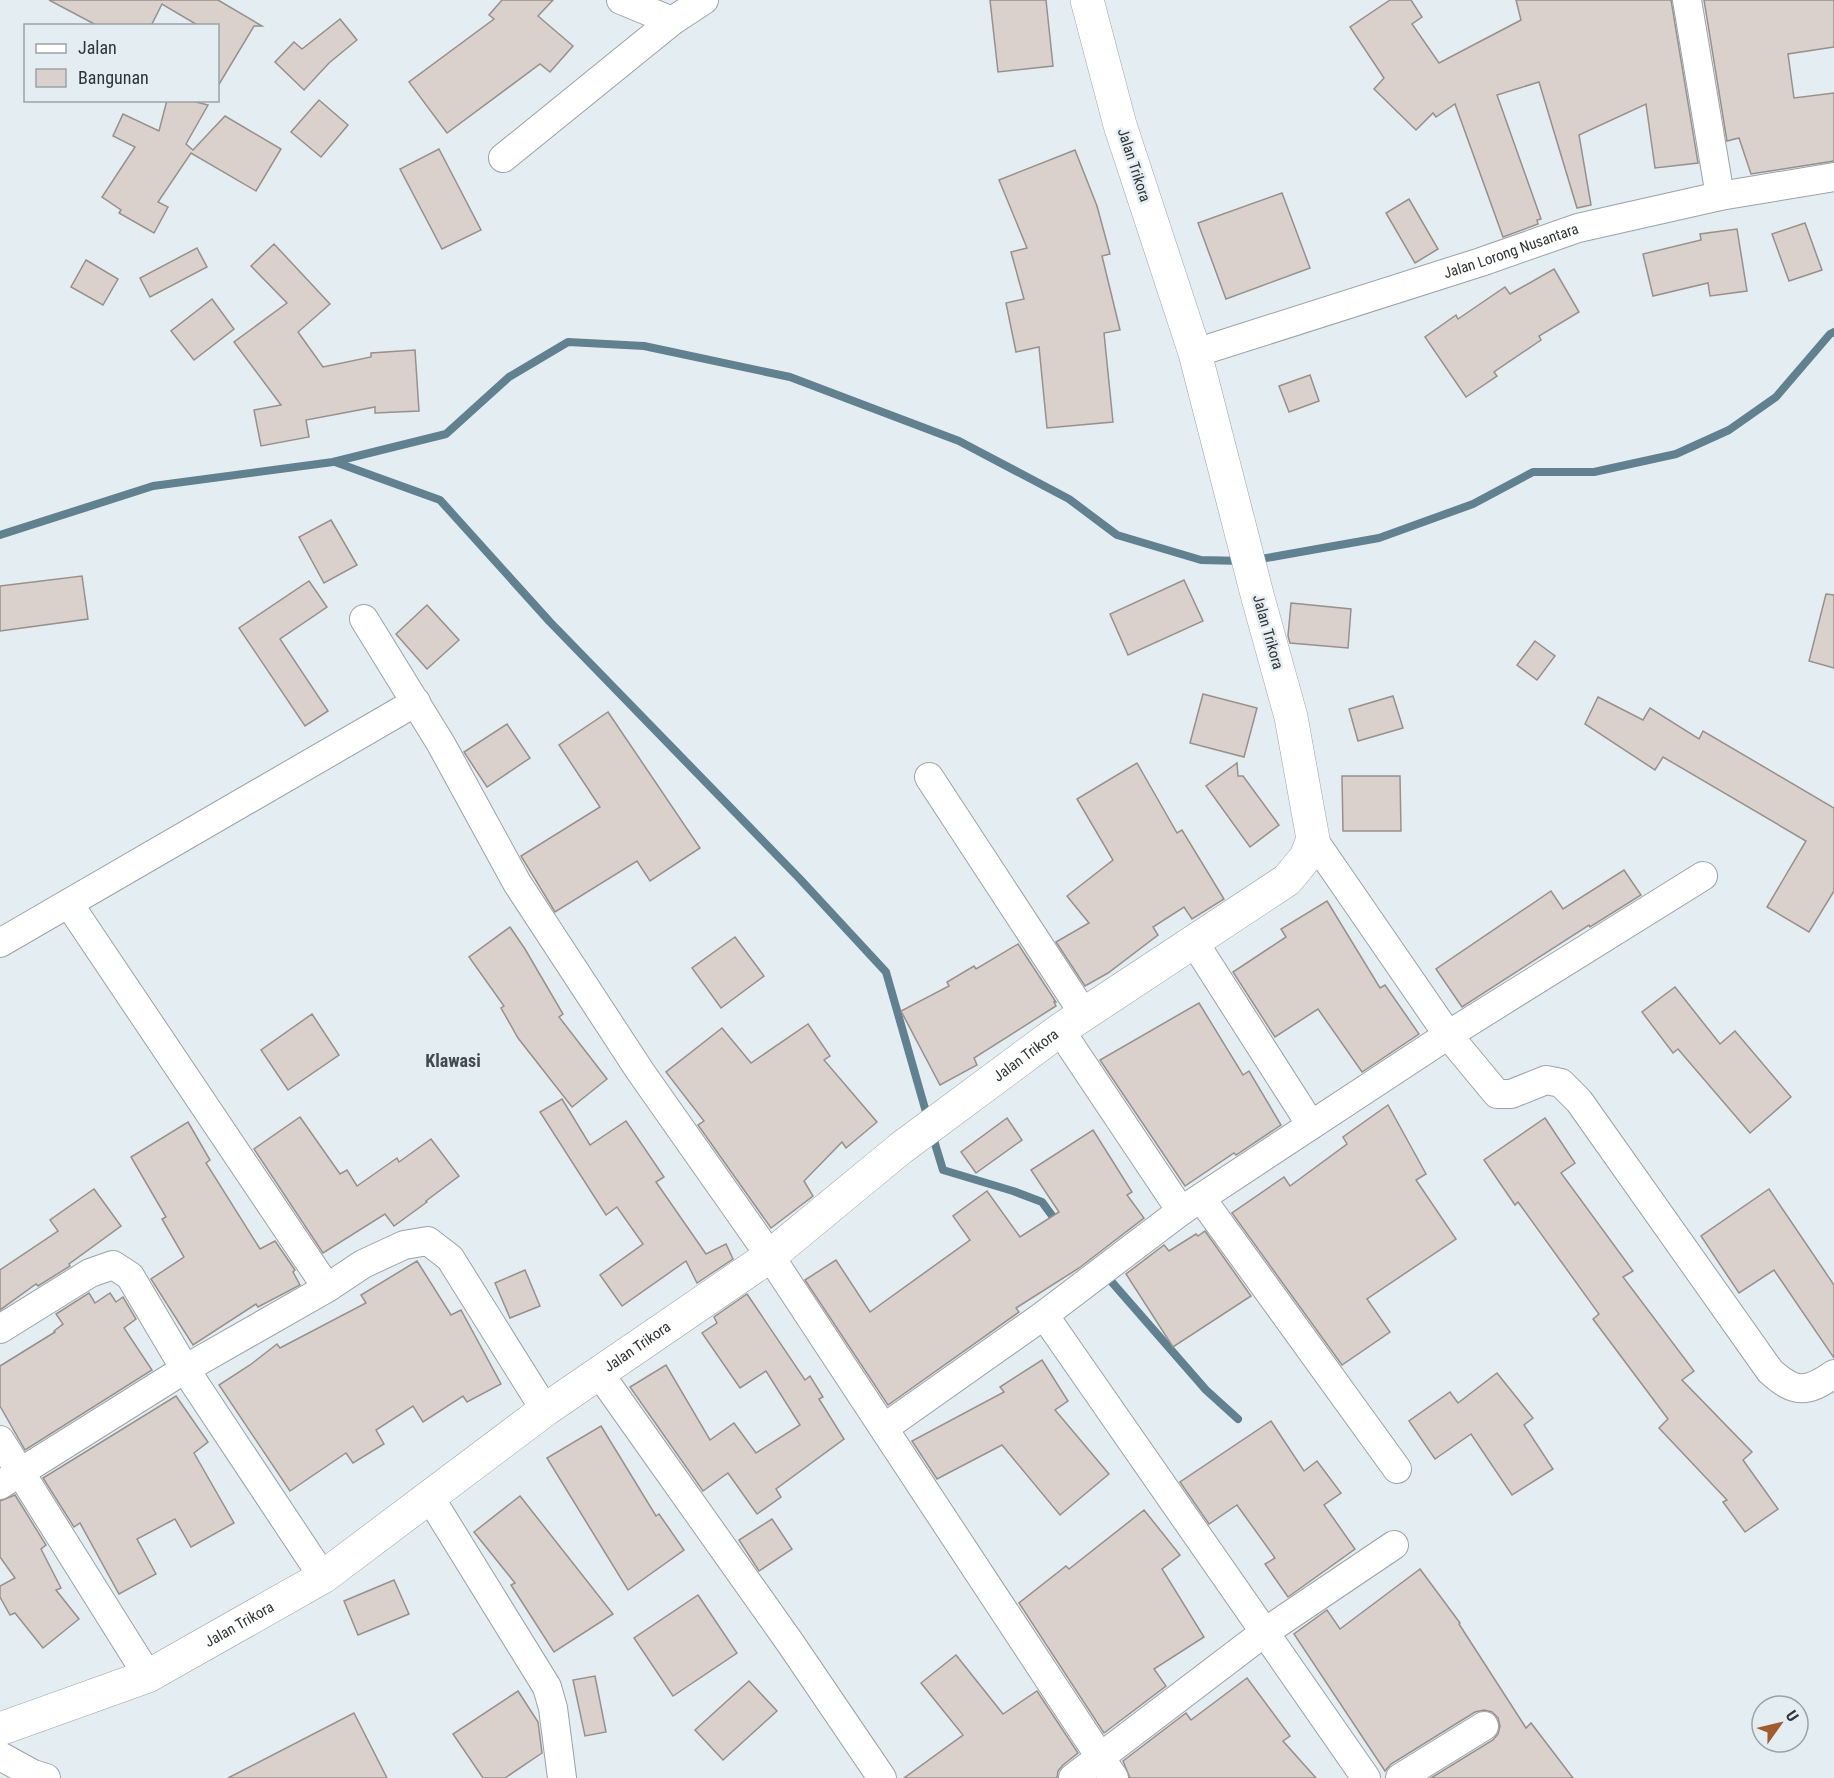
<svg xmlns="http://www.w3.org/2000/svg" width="1834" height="1778" viewBox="0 0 1834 1778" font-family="'Roboto Condensed',sans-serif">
<rect width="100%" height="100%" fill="#e3edf2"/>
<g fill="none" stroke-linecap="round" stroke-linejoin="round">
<!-- stream -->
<g stroke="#618090" stroke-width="8">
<path d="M335 462 440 500 550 622 799 878 886 972 928 1119"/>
<path d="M0 535 153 486 333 462 446 434 509 377 568 342 644 346 790 377 959 441 1069 499 1117 535 1201 560 1243 561"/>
<path d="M1255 560 1379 538 1473 504 1533 472H1594L1676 454 1729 430 1776 397 1830 334 1834 332"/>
<path d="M932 1134 943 1170 1013 1191 1042 1202 1059 1225"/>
<path d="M1110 1280 1206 1390 1238 1419"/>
</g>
</g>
<!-- building -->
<g fill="#dad1cc" stroke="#98908b" stroke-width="1.5">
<path d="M49 0H218L262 26H254L218 86V26H199L162 4 151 26H98Z"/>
<path d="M502 0H553L538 16 573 46 550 72 540 64 447 133 409 82 494 19 489 15Z"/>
<path d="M990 0H1046L1053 66 998 72Z"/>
<path d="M1390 0H1411L1422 17 1412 24 1439 63 1521 20 1516 0H1671L1698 163 1655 168 1646 104 1579 135 1591 205 1577 208 1539 82 1497 95 1541 219 1537 220 1538 224 1503 237 1455 104 1436 117 1433 113 1416 130 1374 89 1384 78 1350 27Z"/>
<path d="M1704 0H1834V47L1788 54 1794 98 1834 93V161L1751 174 1739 138 1727 141Z"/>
<path d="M340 19 357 40 329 63 304 90 275 62 294 42 302 49Z"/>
<path d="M167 100H188L208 105 186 144 193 150 225 116 281 149 256 191 191 153 158 202 168 207 154 233 119 213 121 210 102 197 135 147 113 136 123 114 159 131Z"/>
<path d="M319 100 348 125 321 157 291 132Z"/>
<path d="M439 149 481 230 442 249 400 169Z"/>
<path d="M1075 150 1097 206 1110 254 1102 256 1120 330 1104 333 1113 422 1047 428 1039 347 1016 352 1006 303 1024 299 1011 252 1027 248 999 180Z"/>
<path d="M1282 193 1310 268 1226 299 1198 223Z"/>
<path d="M1409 199 1438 249 1415 263 1386 213Z"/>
<path d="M1805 223 1822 270 1789 281 1772 234Z"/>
<path d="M1737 229 1747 291 1710 296 1708 283 1653 296 1643 254 1701 240 1700 234Z"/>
<path d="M274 244 330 304 298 332 323 367 371 357V353L415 350 419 411 375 413V407L306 420 309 437 261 446 254 410 281 405 234 342 287 303 251 266Z"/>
<path d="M197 248 207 267 150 297 140 278Z"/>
<path d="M86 260 118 279 103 305 71 287Z"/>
<path d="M1554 269 1579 312 1539 336 1541 340 1494 372 1497 376 1466 397 1425 337 1456 315 1458 319 1505 287 1510 294Z"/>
<path d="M212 299 234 329 194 360 171 331Z"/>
<path d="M1310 375 1319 401 1289 412 1279 386Z"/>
<path d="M331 520 357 565 324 583 299 537Z"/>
<path d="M82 576 88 619 0 631V586Z"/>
<path d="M1184 580 1203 621 1128 655 1110 614Z"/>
<path d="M309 581 327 607 280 639 328 711 305 726 239 628Z"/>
<path d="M1826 594 1834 595V668L1809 661Z"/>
<path d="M1291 603 1351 609 1348 648 1290 643 1288 636Z"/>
<path d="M427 605 459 640 427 669 396 634Z"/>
<path d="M1535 641 1555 656 1537 680 1517 665Z"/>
<path d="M1203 694 1257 708 1244 757 1190 743Z"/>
<path d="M1393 696 1403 728 1358 741 1349 709Z"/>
<path d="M1598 697 1643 720 1650 708 1699 739 1703 731 1834 808V891L1809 932 1767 907 1806 841 1663 757 1655 770 1585 724Z"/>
<path d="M608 712 700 848 650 881 637 861 555 912 521 856 600 807 559 745Z"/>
<path d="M507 724 530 758 487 787 464 752Z"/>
<path d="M1137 763 1177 833 1182 830 1224 899 1192 919 1184 907 1153 927 1158 935 1108 973 1085 986 1056 942 1089 923 1067 896 1113 860 1077 799Z"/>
<path d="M1237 763 1238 776H1243L1279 825 1250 847 1206 786Z"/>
<path d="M1342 776H1400L1401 831H1343Z"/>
<path d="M1624 870 1641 895 1590 927 1589 925 1462 1007 1436 969 1551 891 1563 909Z"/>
<path d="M1327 901 1380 988 1385 985 1419 1034 1362 1072 1318 1009 1275 1037 1233 972 1286 937 1281 929Z"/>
<path d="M510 927 525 949 563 1014 559 1017 607 1079 572 1107 518 1038 501 1008 504 1006 469 957Z"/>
<path d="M735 937 764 976 721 1008 692 968Z"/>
<path d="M1018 944 1056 1002H1054L1056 1006 974 1058 977 1065 940 1085 901 1011 949 986 947 982 974 966 976 969Z"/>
<path d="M1675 987 1720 1044 1735 1031 1791 1097 1750 1133 1678 1049 1673 1053 1642 1012Z"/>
<path d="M1199 1003 1243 1075 1249 1071 1281 1125 1236 1155 1234 1153 1185 1186 1100 1060Z"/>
<path d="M312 1014 339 1055 288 1090 261 1050Z"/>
<path d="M808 1024 830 1056 824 1060 877 1122 846 1148 842 1142 804 1181 813 1196 771 1228 698 1125 704 1121 666 1072 722 1028 751 1063Z"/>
<path d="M562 1099 590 1145 626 1121 664 1177 656 1182 706 1254 726 1244 733 1259 697 1283 686 1261 622 1306 600 1275 643 1244 617 1207 606 1215 540 1112Z"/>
<path d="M1388 1105 1426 1174 1416 1180 1456 1239 1367 1299 1390 1332 1342 1365 1232 1213 1284 1177 1290 1186 1347 1144 1343 1137Z"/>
<path d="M300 1117 340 1174 347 1170 357 1186 397 1158 399 1162 431 1139 459 1176 426 1201 427 1202 394 1226 385 1214 323 1253 254 1149Z"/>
<path d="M1007 1118 1022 1140 976 1173 961 1152Z"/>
<path d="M1545 1118 1575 1163 1561 1173 1633 1271 1623 1277 1694 1371 1682 1380 1752 1452 1743 1460 1778 1509 1745 1532 1723 1502 1727 1500 1659 1428 1668 1419 1593 1319 1599 1314 1518 1202 1515 1205 1484 1160Z"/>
<path d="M188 1122 210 1160 206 1163 260 1249 275 1241 295 1270 293 1272 300 1285 258 1307 256 1304 193 1345 151 1279 184 1257 162 1219 166 1217 131 1157Z"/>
<path d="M1093 1130 1132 1192 1127 1195 1144 1218 1079 1268 1016 1308 1019 1312 888 1405 805 1280 836 1260 870 1312 970 1240 953 1216 987 1191 1020 1237 1059 1212 1031 1170Z"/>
<path d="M94 1189 121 1226 69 1264 70 1266 38 1286 36 1284 0 1310V1270L58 1231 50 1220Z"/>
<path d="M1769 1189 1834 1285V1358L1774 1270 1739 1293 1701 1236Z"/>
<path d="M1205 1231 1251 1296 1173 1347 1126 1274 1164 1245 1169 1251 1196 1234 1198 1236Z"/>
<path d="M417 1261 451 1315 461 1310 501 1384 467 1402 463 1396 423 1422 413 1406 376 1430 384 1444 353 1463 346 1453 290 1491 219 1385 250 1365 277 1344 280 1348 366 1303 361 1295Z"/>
<path d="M525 1270 540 1306 510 1318 495 1283Z"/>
<path d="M89 1293 95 1303 110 1293 116 1302 123 1297 136 1319 124 1328 152 1370 25 1450 0 1406V1366L55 1332 54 1331 63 1324 56 1314Z"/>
<path d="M747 1294 805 1380 810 1376 823 1397 819 1399 844 1439 776 1489 781 1497 757 1514 728 1473 703 1491 630 1387 666 1365 710 1440 734 1423 756 1453 800 1425 766 1371 740 1388 702 1333 717 1323 714 1317Z"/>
<path d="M1042 1360 1068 1401 1055 1410 1109 1474 1060 1515 1002 1445 937 1479 912 1441 1004 1392 1000 1387Z"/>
<path d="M1497 1373 1533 1418 1524 1425 1553 1469 1512 1495 1471 1434 1435 1459 1409 1421 1450 1392 1458 1403Z"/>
<path d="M176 1396 208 1442 194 1453 234 1523 191 1547 175 1519 137 1539 156 1574 119 1594 80 1523 74 1527 43 1478Z"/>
<path d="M1271 1421 1304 1471 1317 1461 1341 1493 1324 1505 1355 1549 1288 1597 1265 1564 1275 1558 1237 1505 1209 1524 1180 1482Z"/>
<path d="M601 1426 656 1516 659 1514 684 1550 628 1590 547 1458Z"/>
<path d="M15 1495 46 1545 41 1549 61 1588 56 1590 79 1619 43 1648 15 1613 10 1615 0 1597V1586L15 1578 0 1557V1501Z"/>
<path d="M520 1496 613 1614 554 1652 511 1585 515 1583 474 1532Z"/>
<path d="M1144 1510 1180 1555 1162 1569 1204 1637 1154 1669 1166 1686 1104 1733 1019 1603 1066 1566 1069 1569Z"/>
<path d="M772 1519 792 1549 759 1571 739 1540Z"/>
<path d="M1420 1569 1460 1623 1459 1624 1526 1728 1531 1723 1573 1778H1431L1493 1740 1498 1734 1500 1726 1498 1718 1492 1712 1484 1710 1475 1712 1391 1764 1385 1771 1294 1634 1327 1610 1340 1629Z"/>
<path d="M394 1580 409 1614 358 1635 344 1601Z"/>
<path d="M698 1595 737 1653 673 1696 634 1638Z"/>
<path d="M956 1655 1003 1714 1037 1691 1078 1753 1063 1765 1058 1771 1057 1778H904L963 1735 921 1683Z"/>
<path d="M595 1676 606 1732 585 1736 573 1680Z"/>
<path d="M1247 1678 1290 1736 1283 1741 1316 1778H1130L1123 1761 1186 1713 1191 1720Z"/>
<path d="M749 1681 777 1711 723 1760 695 1730Z"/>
<path d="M518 1691 538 1722 542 1753 505 1778H483L453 1734Z"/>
<path d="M354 1713 387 1778H228Z"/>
</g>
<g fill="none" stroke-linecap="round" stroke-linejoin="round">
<!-- minor casing -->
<g stroke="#9aa3a8" stroke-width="30">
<g id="minor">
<path d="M621 0 672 21"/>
<path d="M1687 0 1720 196"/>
<path d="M503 158 672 21 704 0"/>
<path id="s1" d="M1195 353 1481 262 1578 228 1720 196 1834 177"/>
<path d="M364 619 441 744 517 883 640 1071 770 1256 1114 1778"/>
<path d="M929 777 1084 1014"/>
<path d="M1313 839 1448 1035 1497 1094H1511L1546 1080 1561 1083 1579 1101 1770 1371C1795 1394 1807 1393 1834 1374"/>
<path d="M69 904 327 1288"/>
<path d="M1194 942 1311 1125"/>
<path d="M0 943 416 702"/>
<path d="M1060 1030 1181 1211"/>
<path d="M1201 1198 1397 1469"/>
<path d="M1044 1315 1366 1778"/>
<path d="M0 1329 90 1273 113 1265 130 1276 185 1369 323 1577"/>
<path d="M599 1373 791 1644 882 1778"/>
<path d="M884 1428 1044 1315 1181 1211 1448 1035 1703 876"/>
<path d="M0 1440 148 1676"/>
<path d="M0 1485 185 1369 327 1288 363 1264 404 1245 428 1241 450 1258 545 1410"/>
<path d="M429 1496 547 1687 553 1708 562 1778"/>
<path d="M0 1756 33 1774 46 1778"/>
<path d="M1073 1778 1265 1632 1394 1545"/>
<path d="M1400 1778 1484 1726"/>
</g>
</g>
<!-- tertiary casing -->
<g stroke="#9aa3a8" stroke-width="34">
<g id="tertiary">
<path id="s2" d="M0 1729 148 1676 323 1577 545 1410 770 1256 901 1148 1060 1030 1287 880 1306 857 1313 839 1291 717 1258 598 1195 353 1120 125 1087 0"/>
</g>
</g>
<!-- minor -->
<use href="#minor" stroke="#fff" stroke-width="28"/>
<!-- tertiary -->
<use href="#tertiary" stroke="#fff" stroke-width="33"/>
</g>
<g text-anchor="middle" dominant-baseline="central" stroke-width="5" stroke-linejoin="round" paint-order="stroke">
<!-- street labels -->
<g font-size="15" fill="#303436" stroke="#e3edf2">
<text transform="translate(1134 165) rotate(72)">Jalan Trikora</text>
<text stroke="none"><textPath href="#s1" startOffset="332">Jalan Lorong Nusantara</textPath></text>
<text transform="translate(1268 632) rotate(74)">Jalan Trikora</text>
<text stroke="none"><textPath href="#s2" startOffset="1234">Jalan Trikora</textPath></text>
<text stroke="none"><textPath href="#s2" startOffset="748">Jalan Trikora</textPath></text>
<text stroke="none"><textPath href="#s2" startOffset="262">Jalan Trikora</textPath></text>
</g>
<!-- quarter labels -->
<g font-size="18" font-weight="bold" fill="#444b50" stroke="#e3edf2">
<text x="453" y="1060">Klawasi</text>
</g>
</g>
<!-- legend -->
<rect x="24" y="24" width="195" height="78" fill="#e3edf2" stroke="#9ba3a7" stroke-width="1.5"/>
<rect x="36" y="44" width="30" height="9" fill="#ffffff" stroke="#9ba3a7" stroke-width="1.5"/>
<text x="78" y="54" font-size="18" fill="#303436">Jalan</text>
<rect x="36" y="69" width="30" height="18" fill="#dad1cc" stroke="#9ba3a7" stroke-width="1.5"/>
<text x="78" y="84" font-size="18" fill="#303436">Bangunan</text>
<!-- north arrow -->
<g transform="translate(1780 1724) rotate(56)"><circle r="28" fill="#e3edf2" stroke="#9ba3a7" stroke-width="1.5"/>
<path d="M0-4.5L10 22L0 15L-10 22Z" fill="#a05c2d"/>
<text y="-9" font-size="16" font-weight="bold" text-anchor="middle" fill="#303436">U</text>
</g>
</svg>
